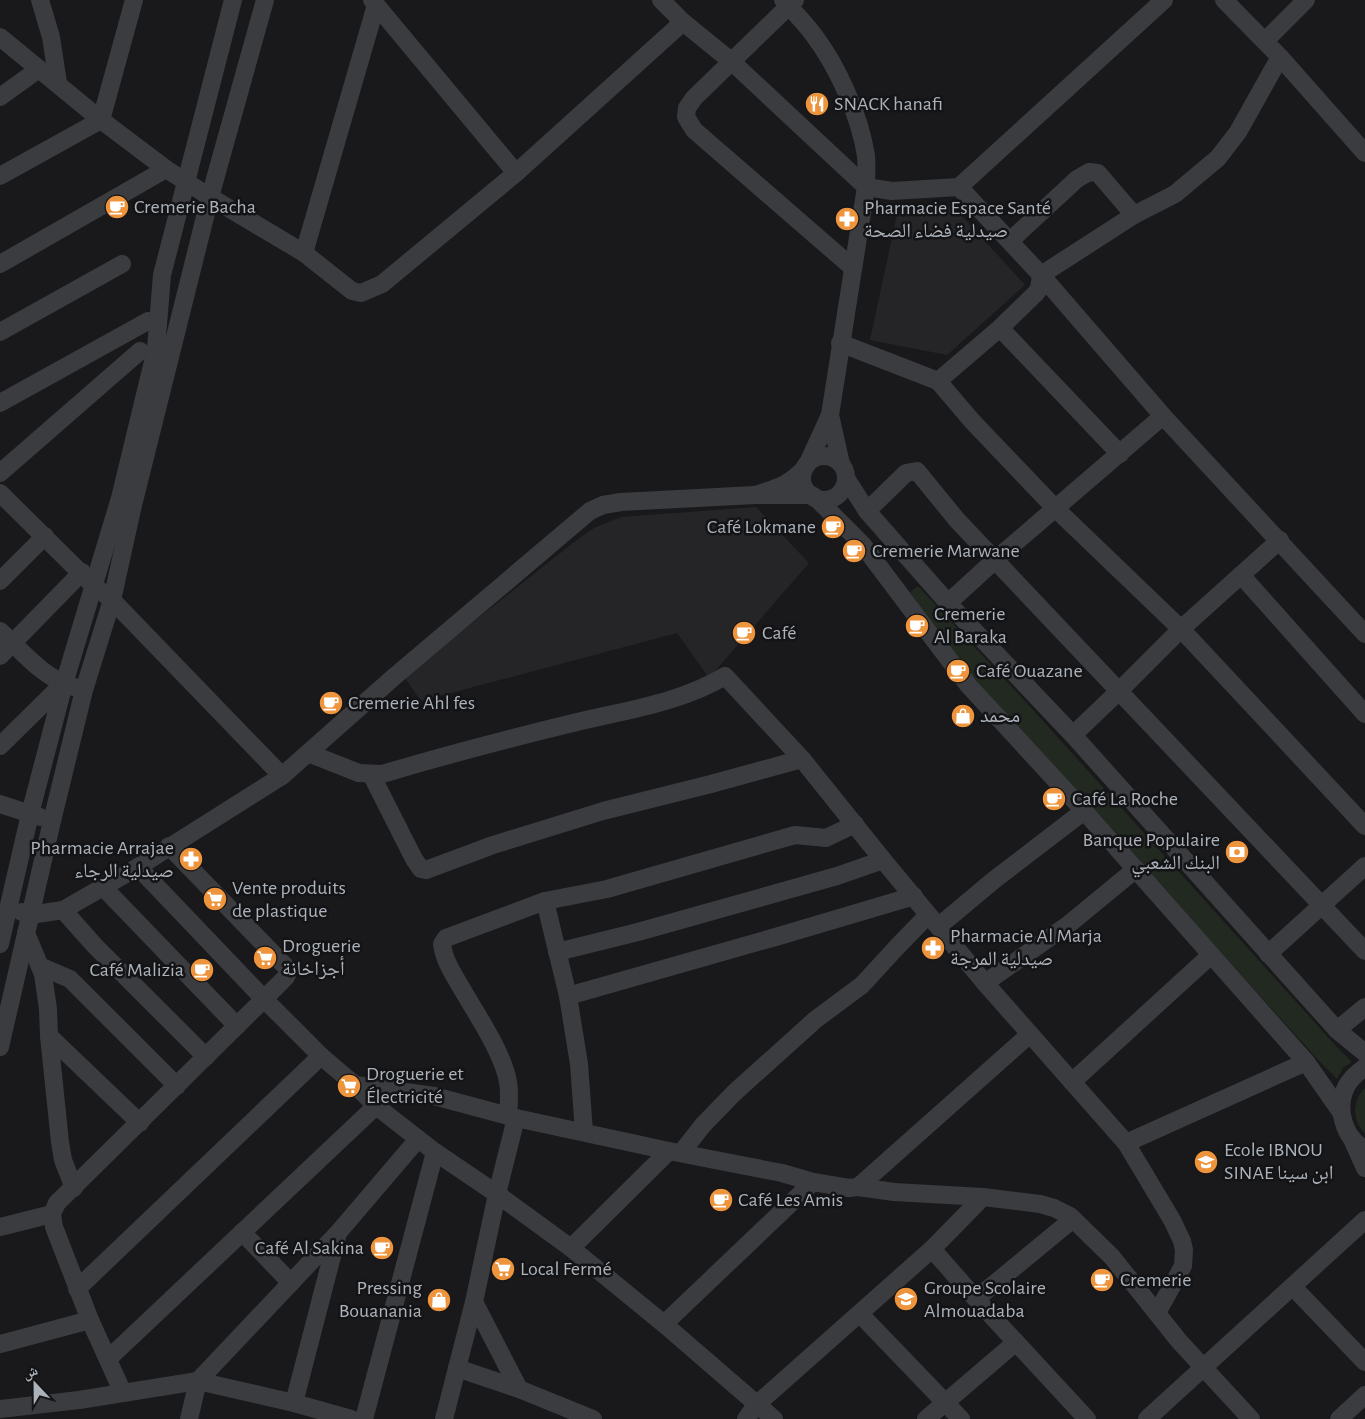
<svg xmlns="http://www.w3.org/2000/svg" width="1365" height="1419" viewBox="0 0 1365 1419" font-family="'Alegreya Sans','Noto Naskh Arabic',sans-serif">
<rect width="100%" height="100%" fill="#19191b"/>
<!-- built -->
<g fill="#252528">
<path d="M899 205 953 206 1025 285 947 355 870 340Z"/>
<path d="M756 507 809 563 709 678 677 633 421 701 404 677 574 542 594 528 621 517Z"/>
</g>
<!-- green -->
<g fill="#212921">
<path d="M918 586 1026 702 1336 1046 1352 1062 1343 1068 1337 1079 1319 1061 1006 715 958 659 910 592Z"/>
<path d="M1365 1088V1134C1352 1121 1352 1100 1365 1088Z"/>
</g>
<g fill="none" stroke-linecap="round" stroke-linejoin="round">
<!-- minor -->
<g stroke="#3a3c40" stroke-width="18">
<path d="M40 0 51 37 58 83"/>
<path d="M372 0 516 173"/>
<path d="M661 0 683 22 731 61 866 187 892 191 959 187 1164 0"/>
<path d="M783 0C793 11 804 22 813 34 838 67 860 116 866 156 867 166 866 177 866 187L830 415"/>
<path d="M795 0 694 98 687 108 686 117 694 130 853 268"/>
<path d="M1224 0 1280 57 1365 153"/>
<path d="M0 37 101 120 166 169 210 197 304 253 352 291 361 293 382 284 516 173 683 22"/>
<path d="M1265 41 1306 0"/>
<path d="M0 97 39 69"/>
<path d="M0 176 101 120 134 0"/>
<path d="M959 187 1041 275 1163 416 1365 634"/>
<path d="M1134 215 1175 194 1218 158 1238 132 1280 57"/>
<path d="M304 253 376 5"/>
<path d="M0 264 166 169"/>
<path d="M1000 328 1120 454"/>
<path d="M0 332 122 264"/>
<path d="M840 343 938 381 1000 328 1036 293 1039 289 1041 275 1134 215 1098 173 1089 172 1077 179 1010 241"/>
<path d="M938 381 972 421 1055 508 1181 629 1365 826"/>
<path d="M0 403 148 321"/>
<circle cx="824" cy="478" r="22"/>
<path d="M808 463 830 415 841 464"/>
<path d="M805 468C788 486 777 488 755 495H812"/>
<path d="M0 473 140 351"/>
<path d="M846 478 867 511 948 603 1073 735 1337 1030 1365 1053"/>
<path d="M0 493 93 585 112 600 282 776"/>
<path d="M815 497 862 544 969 686 1084 811 1306 1062 1341 1112"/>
<path d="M867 511 906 473 917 471 957 520 1365 951"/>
<path d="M1241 575 1365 714"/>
<path d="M0 581 45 536"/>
<path d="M948 603 995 560 1163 416"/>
<path d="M0 631C23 652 43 678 74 687"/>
<path d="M0 656 82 572"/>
<path d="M1073 735 1120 690 1181 629 1280 540"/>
<path d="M0 746 63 684"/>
<path d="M308 753 359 773 382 774C446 755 511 738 577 722 627 710 680 703 725 676L802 759 883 860 985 983 1126 1143 1172 1220 1182 1241 1184 1250 1183 1266 1157 1313"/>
<path d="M371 774 414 859 421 869 426 870 493 845 603 811 711 784 802 759"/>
<path d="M0 804 40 817"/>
<path d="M138 867 264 999 321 1056 355 1085 376 1106 435 1152 497 1194 571 1248 664 1324 774 1419"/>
<path d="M104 888 237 1026"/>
<path d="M63 910 95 946 206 1057"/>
<path d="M22 912 30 915 63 910 138 867 282 776 395 676 590 511 603 505 621 502 755 495"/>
<path d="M939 926 994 880 1084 811"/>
<path d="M26 933 43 974 48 1009 49 1036 60 1142 63 1160 74 1188"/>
<path d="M0 944 30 814 64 684 120 498 156 349 162 275 233 0"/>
<path d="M557 952 638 932 837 876 883 860"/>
<path d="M1268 954 1365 866"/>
<path d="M42 967 70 979 177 1086"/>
<path d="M985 983 1069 924 1136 869"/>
<path d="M568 996 545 901 607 889 795 835 826 838 855 824"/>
<path d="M1337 1030 1365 1007"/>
<path d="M49 1036 140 1123"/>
<path d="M0 1047 52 821 84 690 112 600 133 505 210 197 265 0"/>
<path d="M1365 1067C1358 1072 1350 1079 1346 1087 1336 1108 1343 1138 1365 1149"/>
<path d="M1072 1082 1211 955"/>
<path d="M355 1085 434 1096 516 1118 669 1151 782 1173 813 1182 849 1188 858 1187 894 1192 983 1197 1040 1204 1054 1208 1070 1216 1112 1257 1179 1341 1251 1419"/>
<path d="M508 1116C509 1104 510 1093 508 1082 503 1053 477 1015 462 989 454 975 444 961 442 944L446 938 545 901"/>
<path d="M584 1132 579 1064 568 996 779 936 914 896"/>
<path d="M1352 1139 1365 1168"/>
<path d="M1126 1143 1306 1062"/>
<path d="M681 1153 703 1125 734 1093 815 1020 862 985 896 948 928 915"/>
<path d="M858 1187 1030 1034"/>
<path d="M0 1227 52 1214"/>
<path d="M242 1232 291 1283"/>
<path d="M571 1248 669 1151"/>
<path d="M932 1249 976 1299 1087 1419"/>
<path d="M1293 1287 1365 1362"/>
<path d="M77 1289 321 1056"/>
<path d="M976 1299 1073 1219"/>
<path d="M474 1302 519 1389"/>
<path d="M860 1314 961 1419"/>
<path d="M664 1324 813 1182"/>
<path d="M0 1344 90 1320"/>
<path d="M108 1359 376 1106"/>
<path d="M457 1368 519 1389 593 1419"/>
<path d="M123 1393 90 1320 54 1227 52 1214 57 1203 264 999 286 977 288 972 286 967 169 846"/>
<path d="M294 1403 337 1237"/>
<path d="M0 1409 79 1400 198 1381 294 1403 351 1419"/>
<path d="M189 1419 198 1381 337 1234 418 1139"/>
<path d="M364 1419 435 1152"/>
<path d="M444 1419 474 1302 497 1194 516 1118"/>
<path d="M746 1419 756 1405 932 1249 983 1197"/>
<path d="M926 1419 1016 1342"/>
<path d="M1147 1419 1365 1220"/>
<path d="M1339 1419 1365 1395"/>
</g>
</g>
<!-- icons -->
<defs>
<g id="restaurant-disc" transform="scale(1.25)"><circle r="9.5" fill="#ee943d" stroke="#141416"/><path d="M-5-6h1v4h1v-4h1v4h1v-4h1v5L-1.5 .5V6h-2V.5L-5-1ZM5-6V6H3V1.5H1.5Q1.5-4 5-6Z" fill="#fff"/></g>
<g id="cafe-disc" transform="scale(1.25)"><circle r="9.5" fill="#ee943d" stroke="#141416"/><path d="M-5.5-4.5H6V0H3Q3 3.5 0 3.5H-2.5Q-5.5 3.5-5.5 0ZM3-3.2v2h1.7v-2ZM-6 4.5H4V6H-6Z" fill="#fff"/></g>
<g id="pharmacy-disc" transform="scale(1.25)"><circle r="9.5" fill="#ee943d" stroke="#141416"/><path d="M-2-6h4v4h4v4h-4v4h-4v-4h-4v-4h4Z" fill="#fff"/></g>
<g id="shop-disc" transform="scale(1.25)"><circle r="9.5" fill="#ee943d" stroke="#141416"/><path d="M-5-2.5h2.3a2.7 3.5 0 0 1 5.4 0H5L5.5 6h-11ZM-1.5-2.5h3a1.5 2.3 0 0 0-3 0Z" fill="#fff"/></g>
<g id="bank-disc" transform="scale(1.25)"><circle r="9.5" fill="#ee943d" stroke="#141416"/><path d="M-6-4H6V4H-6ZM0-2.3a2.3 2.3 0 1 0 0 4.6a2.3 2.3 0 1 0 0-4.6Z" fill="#fff"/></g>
<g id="supermarket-disc" transform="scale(1.25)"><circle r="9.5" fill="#ee943d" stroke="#141416"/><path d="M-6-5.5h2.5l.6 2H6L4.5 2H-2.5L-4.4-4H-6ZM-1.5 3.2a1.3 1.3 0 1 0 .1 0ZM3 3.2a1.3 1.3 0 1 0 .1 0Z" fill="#fff"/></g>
<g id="school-disc" transform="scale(1.25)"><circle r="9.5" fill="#ee943d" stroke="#141416"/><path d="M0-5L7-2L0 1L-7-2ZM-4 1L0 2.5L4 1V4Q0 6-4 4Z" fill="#fff"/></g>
</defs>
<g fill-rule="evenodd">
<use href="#restaurant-disc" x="817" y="104"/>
<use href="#cafe-disc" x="117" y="207"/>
<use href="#pharmacy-disc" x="847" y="219"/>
<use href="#cafe-disc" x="833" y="527"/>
<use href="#cafe-disc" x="854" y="551"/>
<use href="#cafe-disc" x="917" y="626"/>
<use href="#cafe-disc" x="744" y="633"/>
<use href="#cafe-disc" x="958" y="671"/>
<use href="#cafe-disc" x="331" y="703"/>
<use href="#shop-disc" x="963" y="716"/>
<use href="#cafe-disc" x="1054" y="799"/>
<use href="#bank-disc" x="1237" y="852"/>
<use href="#pharmacy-disc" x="191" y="859"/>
<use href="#supermarket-disc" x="215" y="899"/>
<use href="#pharmacy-disc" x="933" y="948"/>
<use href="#supermarket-disc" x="265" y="958"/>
<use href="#cafe-disc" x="202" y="970"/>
<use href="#supermarket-disc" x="349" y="1086"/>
<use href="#school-disc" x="1206" y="1162"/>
<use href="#cafe-disc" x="721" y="1200"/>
<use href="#cafe-disc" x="382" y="1248"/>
<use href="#supermarket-disc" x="503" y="1269"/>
<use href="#cafe-disc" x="1102" y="1280"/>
<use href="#school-disc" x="906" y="1299"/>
<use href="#shop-disc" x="439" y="1300"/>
</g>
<g text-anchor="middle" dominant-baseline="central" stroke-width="5" stroke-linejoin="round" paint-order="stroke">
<!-- poi labels -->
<g font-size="20" fill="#abb2ba" stroke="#141416" text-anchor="start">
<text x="834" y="104">SNACK hanafi</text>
<text x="134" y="207">Cremerie Bacha</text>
<text x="864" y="208">Pharmacie Espace Santé<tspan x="864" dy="23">صيدلية فضاء الصحة</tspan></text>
<text x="816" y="527" text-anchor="end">Café Lokmane</text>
<text x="872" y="551">Cremerie Marwane</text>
<text x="934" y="614">Cremerie<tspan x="934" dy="23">Al Baraka</tspan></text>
<text x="762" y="633">Café</text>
<text x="976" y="671">Café Ouazane</text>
<text x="348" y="703">Cremerie Ahl fes</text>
<text x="980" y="716">محمد</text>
<text x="1072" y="799">Café La Roche</text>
<text x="1220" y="840" text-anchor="end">Banque Populaire<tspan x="1220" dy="23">البنك الشعبي</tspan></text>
<text x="174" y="848" text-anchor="end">Pharmacie Arrajae<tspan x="174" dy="23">صيدلية الرجاء</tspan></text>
<text x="232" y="888">Vente produits<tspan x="232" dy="23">de plastique</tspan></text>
<text x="950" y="936">Pharmacie Al Marja<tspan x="950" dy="23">صيدلية المرجة</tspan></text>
<text x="282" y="946">Droguerie<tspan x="282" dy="23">أجزاخانة</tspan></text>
<text x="184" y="970" text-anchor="end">Café Malizia</text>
<text x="366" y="1074">Droguerie et<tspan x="366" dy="23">Électricité</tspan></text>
<text x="1224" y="1150">Ecole IBNOU<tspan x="1224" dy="23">SINAE ابن سينا</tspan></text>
<text x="738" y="1200">Café Les Amis</text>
<text x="364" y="1248" text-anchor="end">Café Al Sakina</text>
<text x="520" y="1269">Local Fermé</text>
<text x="1120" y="1280">Cremerie</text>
<text x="422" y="1288" text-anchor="end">Pressing<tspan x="422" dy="23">Bouanania</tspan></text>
<text x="924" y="1288">Groupe Scolaire<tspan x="924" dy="23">Almouadaba</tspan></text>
</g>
</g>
<!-- north arrow -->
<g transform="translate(35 1384) rotate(338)" stroke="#141416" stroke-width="4" paint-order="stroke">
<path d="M0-4L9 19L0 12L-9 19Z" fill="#abb2ba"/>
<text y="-8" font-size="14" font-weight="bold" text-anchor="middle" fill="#abb2ba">ش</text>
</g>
</svg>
